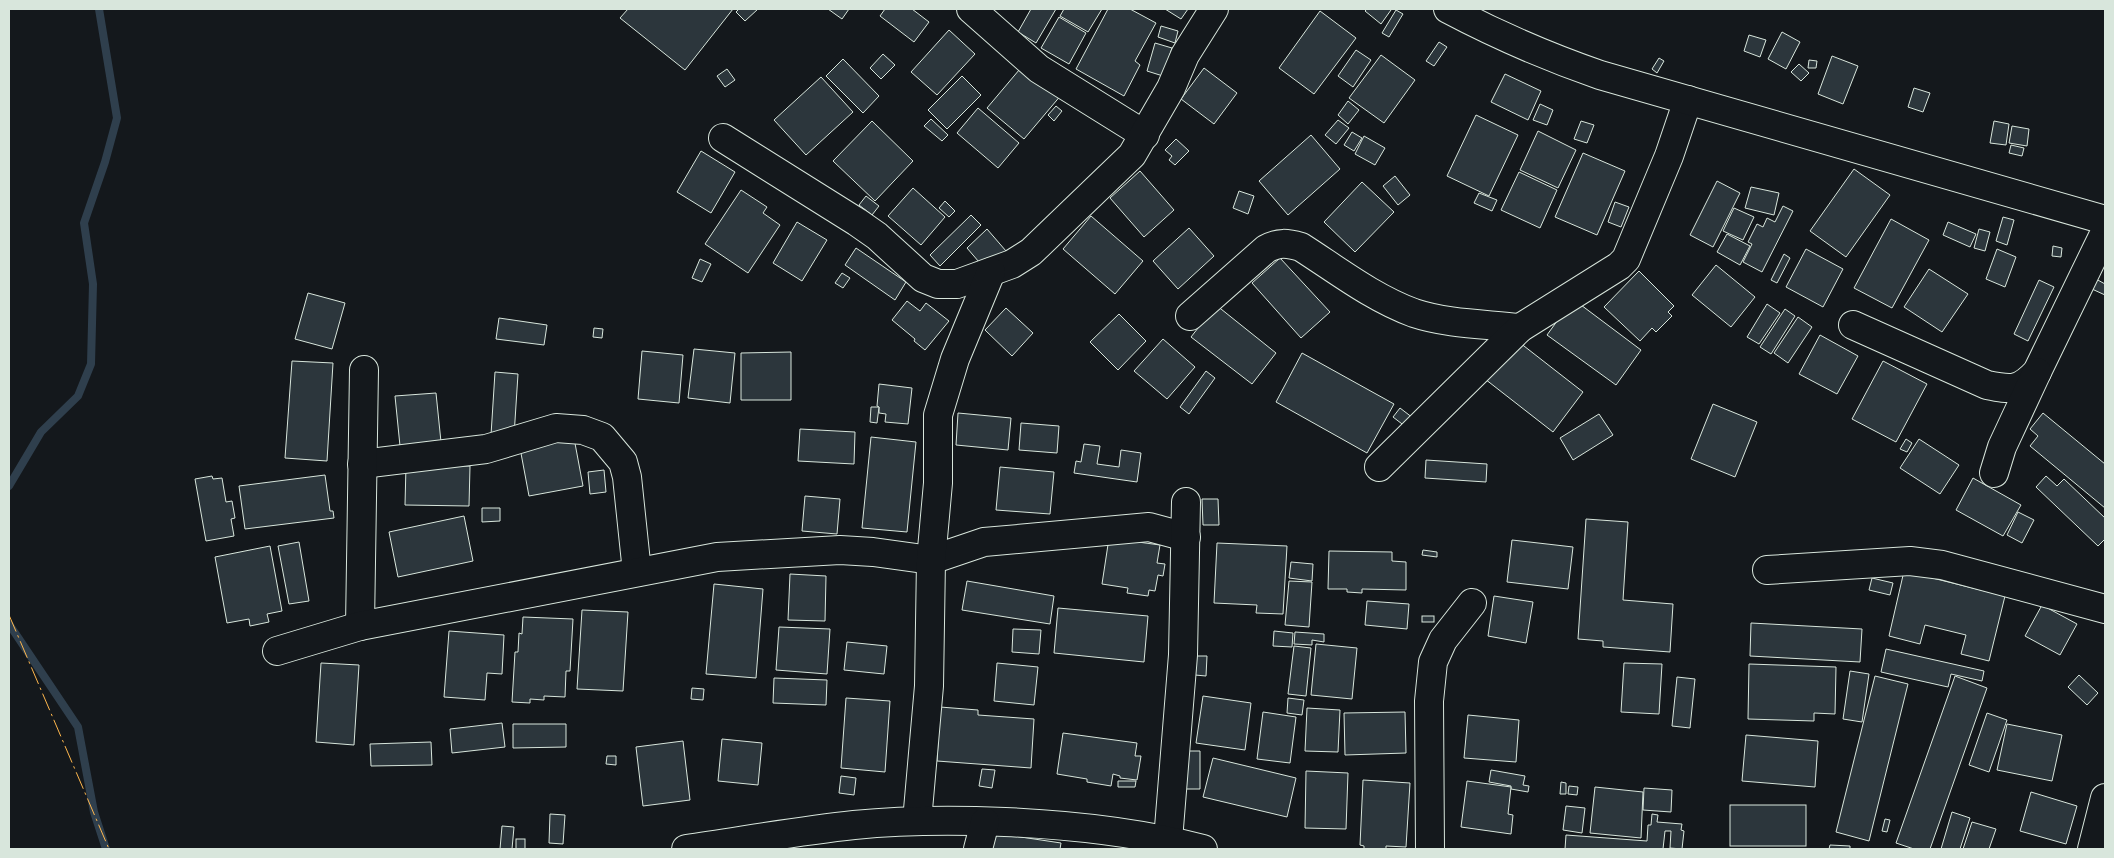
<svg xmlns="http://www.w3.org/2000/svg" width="2114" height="858" viewBox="0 0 2114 858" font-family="'Nunito Sans',sans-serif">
<rect width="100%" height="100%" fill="#14181c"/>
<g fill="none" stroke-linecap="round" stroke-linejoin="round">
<!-- stream -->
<g stroke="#2f3f4d" stroke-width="8">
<path d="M9 486 41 432 78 396 91 364 93 284 84 223 105 162 117 118 99 9"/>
<path d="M9 624 78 727 94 812 106 849"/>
</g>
</g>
<!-- building -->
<g fill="#2c363c" stroke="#d8e6dc">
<path d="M628 9H733L685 70 620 18Z"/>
<path d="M739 9H758L745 21 736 12Z"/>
<path d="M828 9H849L842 19Z"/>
<path d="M885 9H912L929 22 914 42 880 16Z"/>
<path d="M1031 9H1056L1036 43 1018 32Z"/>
<path d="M1064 9H1102L1088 32 1060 16Z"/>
<path d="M1108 9H1130L1156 23 1135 61 1140 65 1124 96 1076 69Z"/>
<path d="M1165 9H1188L1181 19Z"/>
<path d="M1367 9H1390L1391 10 1381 24 1365 11Z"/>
<path d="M1396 10 1403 14 1389 37 1382 33Z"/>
<path d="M1320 11 1356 38 1314 94 1279 68Z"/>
<path d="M1059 17 1086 33 1069 64 1041 48Z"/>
<path d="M1161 26 1178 31 1175 43 1158 37Z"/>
<path d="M949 30 975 54 937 95 911 72Z"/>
<path d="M1782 32 1800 42 1786 69 1768 59Z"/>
<path d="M1749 35 1766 40 1760 57 1744 51Z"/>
<path d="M1439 42 1447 47 1434 66 1426 61Z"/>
<path d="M1155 43 1172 48 1163 76 1147 71Z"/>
<path d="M1356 50 1371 60 1353 87 1338 76Z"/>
<path d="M883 54 895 65 881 79 870 68Z"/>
<path d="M1381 55 1415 80 1384 123 1349 98Z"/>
<path d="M1832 56 1858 66 1843 104 1818 94Z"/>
<path d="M1659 58 1664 61 1657 73 1652 69Z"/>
<path d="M843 59 879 96 863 113 826 76Z"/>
<path d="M1809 60 1817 61 1816 68H1808Z"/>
<path d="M1025 63 1062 94 1024 139 987 108Z"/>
<path d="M1799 64 1809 73 1801 81 1791 72Z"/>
<path d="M1204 68 1237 93 1214 124 1181 99Z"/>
<path d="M727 69 735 80 725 87 717 76Z"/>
<path d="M1505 74 1541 91 1528 120 1491 102Z"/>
<path d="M962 76 981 95 947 129 928 110Z"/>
<path d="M821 77 853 112 806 155 774 120Z"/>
<path d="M1914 88 1930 93 1923 112 1908 107Z"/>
<path d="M1348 101 1359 110 1348 124 1338 115Z"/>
<path d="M1540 104 1553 110 1547 125 1533 120Z"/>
<path d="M1056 106 1062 111 1054 121 1048 115Z"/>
<path d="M978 108 1019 143 998 168 957 133Z"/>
<path d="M1476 115 1518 135 1489 196 1447 176Z"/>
<path d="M931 119 948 135 942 141 924 126Z"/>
<path d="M1338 120 1349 128 1336 144 1325 135Z"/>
<path d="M872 121 913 161 875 201 833 161Z"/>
<path d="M1581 121 1594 125 1587 143 1574 139Z"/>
<path d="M1994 121 2009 124 2006 145 1990 143Z"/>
<path d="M2012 126 2029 129 2027 146 2009 143Z"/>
<path d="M1538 131 1576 150 1558 188 1520 170Z"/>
<path d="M1352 132 1362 138 1354 151 1344 145Z"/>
<path d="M1311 135 1340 169 1288 215 1259 181Z"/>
<path d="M1364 136 1385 148 1375 165 1355 154Z"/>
<path d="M1176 139 1189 151 1175 165 1169 160 1172 156 1165 150Z"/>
<path d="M2011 145 2024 148 2022 156 2009 153Z"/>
<path d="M701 151 735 172 711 213 677 192Z"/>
<path d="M1583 153 1625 171 1597 235 1555 217Z"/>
<path d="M1854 169 1890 195 1846 257 1810 231Z"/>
<path d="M1140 171 1174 210 1144 237 1110 198Z"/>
<path d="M1519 172 1557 190 1540 228 1501 210Z"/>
<path d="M1395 176 1410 195 1398 205 1383 186Z"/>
<path d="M1717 181 1740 193 1713 247 1690 235Z"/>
<path d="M1362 182 1394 212 1355 252 1324 222Z"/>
<path d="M1751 187 1779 193 1774 215 1745 208Z"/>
<path d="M913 188 945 217 921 245 888 216Z"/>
<path d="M741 190 767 207 763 213 780 225 748 273 705 244Z"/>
<path d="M1239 191 1254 196 1248 214 1233 208Z"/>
<path d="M1479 193 1497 200 1492 211 1474 203Z"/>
<path d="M866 196 879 206 872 215 859 205Z"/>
<path d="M945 201 955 211 949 217 939 208Z"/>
<path d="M1615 202 1629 207 1621 227 1608 222Z"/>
<path d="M1783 206 1793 211 1762 272 1743 262 1752 244 1748 242 1757 224 1763 227 1767 218 1775 222Z"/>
<path d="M1734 208 1754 217 1743 240 1723 231Z"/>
<path d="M971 215 981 225 940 266 930 255Z"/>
<path d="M1091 216 1143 261 1115 294 1063 249Z"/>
<path d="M2003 217 2014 220 2007 245 1996 241Z"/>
<path d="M1891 219 1929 240 1892 308 1854 288Z"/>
<path d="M797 222 827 240 802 281 773 263Z"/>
<path d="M1948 222 1976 234 1970 247 1943 235Z"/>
<path d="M1189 228 1214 256 1178 289 1153 261Z"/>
<path d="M987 229 1006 251 985 269 967 248Z"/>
<path d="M1979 229 1990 232 1985 251 1974 248Z"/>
<path d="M1727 234 1750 246 1740 265 1717 252Z"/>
<path d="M2053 246 2062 248 2061 257 2052 256Z"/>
<path d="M856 248 906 282 895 300 845 265Z"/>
<path d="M1806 249 1843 269 1823 307 1786 287Z"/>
<path d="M1997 249 2016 257 2005 287 1986 279Z"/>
<path d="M1784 254 1790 258 1777 283 1771 280Z"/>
<path d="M1280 258 1330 312 1301 338 1252 283Z"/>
<path d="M700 259 711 264 702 282 692 278Z"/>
<path d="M1716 265 1755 297 1731 327 1692 295Z"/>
<path d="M1929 269 1968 294 1942 332 1904 307Z"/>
<path d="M1639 271 1674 306 1668 312 1672 316 1656 332 1652 328 1640 341 1604 307Z"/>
<path d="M842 273 850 278 843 288 835 283Z"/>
<path d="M2096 279 2105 284V295L2092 289Z"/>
<path d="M2039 280 2054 287 2028 341 2014 334Z"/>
<path d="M308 293 345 303 332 349 295 339Z"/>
<path d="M1573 299 1641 350 1616 385 1547 335Z"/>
<path d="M907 301 920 311 926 303 949 321 925 350 914 341 915 339 892 320Z"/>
<path d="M1767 304 1780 313 1759 344 1747 337Z"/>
<path d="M1216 305 1276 353 1252 384 1191 337Z"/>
<path d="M1006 308 1033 333 1012 356 985 330Z"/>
<path d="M1785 309 1795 316 1771 354 1760 347Z"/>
<path d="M1119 314 1146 341 1118 370 1090 342Z"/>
<path d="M1798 317 1812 327 1788 363 1774 353Z"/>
<path d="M499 318 547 325 544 345 496 339Z"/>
<path d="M594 328 603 329 602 338 593 337Z"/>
<path d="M1820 335 1858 356 1837 394 1799 374Z"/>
<path d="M1163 339 1195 367 1167 399 1134 371Z"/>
<path d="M1515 339 1583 392 1553 432 1485 379Z"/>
<path d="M694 349 735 353 730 403 688 398Z"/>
<path d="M642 351 683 355 679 403 638 399Z"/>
<path d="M791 352V400H741V353Z"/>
<path d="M1302 353 1394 404 1367 453 1276 402Z"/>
<path d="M292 361 333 363 327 461 285 458Z"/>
<path d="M1883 361 1927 384 1896 442 1852 419Z"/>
<path d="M1206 371 1215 378 1189 414 1180 407Z"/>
<path d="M495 372 518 374 514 436 491 435Z"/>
<path d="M879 384 912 388 908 424 885 422 886 414 879 413V407L877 406Z"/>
<path d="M436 393 441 442 400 446 395 396Z"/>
<path d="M1713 404 1757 422 1735 477 1691 459Z"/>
<path d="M871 407H879L877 423 870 422Z"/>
<path d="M1400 408 1413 418 1406 427 1393 417Z"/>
<path d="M958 413 1011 418 1008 450 956 445Z"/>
<path d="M2043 413 2105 464V508L2030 446 2038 436 2030 429Z"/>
<path d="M1599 414 1613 435 1573 460 1560 438Z"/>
<path d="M1021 423 1059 426 1057 453 1019 450Z"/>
<path d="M800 429 855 432 854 464 798 461Z"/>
<path d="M871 437 916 442 907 532 862 528Z"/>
<path d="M574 438 583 486 529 496 520 448Z"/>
<path d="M1906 439 1912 443 1907 452 1900 449Z"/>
<path d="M1919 439 1959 465 1940 494 1900 468Z"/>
<path d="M1084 444 1100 446 1097 464 1119 467 1121 450 1141 453 1137 482 1074 473 1076 461 1081 462Z"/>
<path d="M1426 460 1487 464 1486 482 1425 478Z"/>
<path d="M406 465 470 466 469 506 405 505Z"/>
<path d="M1000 467 1054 472 1050 514 996 510Z"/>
<path d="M604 470 606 492 590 494 588 472Z"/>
<path d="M325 475 330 511H333L334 518 245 529 239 486Z"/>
<path d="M212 476 213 479 222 478 226 502 232 501 235 518 231 519 234 536 206 541 195 479Z"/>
<path d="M2046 476 2057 486 2064 479 2105 518V539L2098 546 2036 487Z"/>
<path d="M1973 478 2021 505 2003 536 1956 510Z"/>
<path d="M805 496 840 499 837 534 802 531Z"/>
<path d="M1202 499H1218L1219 525H1203Z"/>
<path d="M482 508H500V521L482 522Z"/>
<path d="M2018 512 2034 520 2022 543 2007 535Z"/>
<path d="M464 516 473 561 398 577 389 532Z"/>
<path d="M1586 519 1628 522 1623 600 1673 604 1670 652 1603 647V641L1578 639Z"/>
<path d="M1109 538 1160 545 1157 563 1165 564 1163 576 1158 575 1155 591 1149 590 1148 596 1127 593 1128 588 1102 584Z"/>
<path d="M1512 540 1573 547 1568 589 1507 582Z"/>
<path d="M299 542 309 601 289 604 278 546Z"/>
<path d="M1217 543 1287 546 1283 614 1256 613 1257 605 1214 603Z"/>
<path d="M270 546 282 611 267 614 269 622 250 626 249 619 227 623 215 557Z"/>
<path d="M1423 550 1437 552V557L1422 555Z"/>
<path d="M1329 551 1392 552V561L1406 562V590L1362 589V593L1347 592V589H1328Z"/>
<path d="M1291 562 1313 564 1312 581 1289 578Z"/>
<path d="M1904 571 2005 596 1989 661 1961 654 1966 635 1925 625 1920 644 1889 636Z"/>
<path d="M790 574 826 576 825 621 788 620Z"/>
<path d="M1872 578 1893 583 1890 595 1869 590Z"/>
<path d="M967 581 1054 596 1050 624 962 610Z"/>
<path d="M1289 581 1312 582 1309 627 1285 625Z"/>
<path d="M714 584 763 589 756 678 706 674Z"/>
<path d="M1494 596 1533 602 1526 643 1488 636Z"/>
<path d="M1367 601 1409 604 1407 629 1365 625Z"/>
<path d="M2042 605 2077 624 2060 655 2025 636Z"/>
<path d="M1058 608 1148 616 1144 662 1054 653Z"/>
<path d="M582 610 628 612 623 691 577 689Z"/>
<rect x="1422" y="616" width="12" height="6"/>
<path d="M523 617 573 619 570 671H566L565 697 544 696V700L530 699V703L512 702 515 652H518L519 633 522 634Z"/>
<path d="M1751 623 1862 629 1860 662 1750 656Z"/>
<path d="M779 627 830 629 827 674 776 670Z"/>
<path d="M1013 629 1041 630 1039 654 1012 652Z"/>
<path d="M449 631 504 635 502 674 487 673 485 700 444 697Z"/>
<path d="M1274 631 1293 633 1292 647 1273 646Z"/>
<path d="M1295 632 1324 634V642L1312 640V645L1294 644Z"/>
<path d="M847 642 887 646 884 674 844 670Z"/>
<path d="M1316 644 1357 648 1352 699 1311 695Z"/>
<path d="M1294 646 1311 648 1306 696 1288 694Z"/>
<path d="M1886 649 1984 671 1982 681 1951 674 1948 687 1881 672Z"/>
<path d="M1196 656H1207L1206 676 1195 675Z"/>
<path d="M321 663 359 665 354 745 316 742Z"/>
<path d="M997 663 1038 667 1034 705 994 701Z"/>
<path d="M1624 663 1662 664 1659 714 1621 712Z"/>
<path d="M1749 664 1836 667 1835 714 1814 713V721L1748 719Z"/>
<path d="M1850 671 1869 674 1862 722 1843 719Z"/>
<path d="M2079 675 2098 693 2087 705 2068 687Z"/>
<path d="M1875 676 1908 684 1869 841 1836 832Z"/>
<path d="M1955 676 1987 688 1930 849H1914L1896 843Z"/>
<path d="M1677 677 1695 679 1690 728 1672 726Z"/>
<path d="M774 678 827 680 826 705 773 703Z"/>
<path d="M692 688 704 689 703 700 691 699Z"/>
<path d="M1203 696 1251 703 1245 750 1196 743Z"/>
<path d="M846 698 890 701 885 772 841 768Z"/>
<path d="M1288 698 1304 700 1302 715 1287 713Z"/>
<path d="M940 707 978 710V715L1034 719 1031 768 937 761Z"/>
<path d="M1307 708 1340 710 1338 752 1305 751Z"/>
<path d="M1263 712 1296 717 1290 763 1257 759Z"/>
<path d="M1405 712 1406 753 1345 755 1344 713Z"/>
<path d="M1987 713 2007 720 1989 772 1969 765Z"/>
<path d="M1468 715 1519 720 1516 762 1464 758Z"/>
<path d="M502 723 505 747 452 753 450 729Z"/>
<path d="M513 724H566V747L513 748Z"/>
<path d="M2007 724 2062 735 2052 781 1997 770Z"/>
<path d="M1063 733 1137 743 1135 756H1141L1137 780 1120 778V776L1113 774 1111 786 1087 782V779L1057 774Z"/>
<path d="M1746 735 1818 741 1815 787 1742 781Z"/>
<path d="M722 739 762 743 758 785 718 781Z"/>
<path d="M683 741 690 800 643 806 636 747Z"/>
<path d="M431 742 432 765 371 766 370 744Z"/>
<path d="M1186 751H1200V789H1185Z"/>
<path d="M607 756H616V765L606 764Z"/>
<path d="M1213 758 1296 778 1287 817 1203 797Z"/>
<path d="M982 769 995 770 992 788 979 786Z"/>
<path d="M1491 770 1525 776 1523 785 1529 786 1528 792 1511 789V786L1489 782Z"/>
<path d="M1306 771 1348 773 1346 829 1305 828Z"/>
<path d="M841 776 856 778 854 795 839 793Z"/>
<path d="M1363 780 1410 783 1406 847 1386 846V849H1364V846L1360 845Z"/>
<path d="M1118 781H1136L1135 787H1118Z"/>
<path d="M1467 781 1511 787 1508 814 1513 815 1511 834 1461 827Z"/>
<path d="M1561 782 1566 783V794H1560Z"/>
<path d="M1569 786 1578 787 1577 795 1568 794Z"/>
<path d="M1595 787 1643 792 1641 838 1590 833Z"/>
<path d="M1644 788 1672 790 1671 812 1643 810Z"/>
<path d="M2031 792 2077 806 2066 844 2020 831Z"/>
<rect x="1730" y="805" width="76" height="41"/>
<path d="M1566 806 1585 808 1582 833 1563 830Z"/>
<path d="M1952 812 1970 818 1960 849H1941Z"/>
<path d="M550 814 565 815 563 844 549 843Z"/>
<path d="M1652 814 1658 815 1657 822 1682 824 1681 830 1684 831 1682 849 1670 848 1671 831H1665L1663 849H1565L1566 835 1647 841 1648 825H1651Z"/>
<path d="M1885 819 1890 820 1887 832 1882 831Z"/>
<path d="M1972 822 1996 829 1989 849H1963Z"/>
<path d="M502 826 514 827 512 849H500Z"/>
<path d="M994 833 1061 843 1060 849H991Z"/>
<rect x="516" y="839" width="9" height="10"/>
<path d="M1830 845 1850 846V849H1829Z"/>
</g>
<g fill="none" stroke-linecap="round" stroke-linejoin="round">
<!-- minor casing -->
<g stroke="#d8e6dc" stroke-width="30">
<g id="minor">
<path d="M971 9 1039 69 1145 135"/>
<path d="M723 138 857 222 877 236 923 278 938 284H957L1012 264 1031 252 1132 155 1171 88 1185 55 1214 9"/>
<path d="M1190 316 1266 249C1279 242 1287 243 1301 247 1337 270 1373 298 1414 313 1447 324 1485 324 1520 328"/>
<path d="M1853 325 1987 385C2012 390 2019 391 2037 372L2105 232"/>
<path d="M362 464 486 449 556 428 583 430 602 437 623 462 627 477 637 572"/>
<path d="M1379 467 1520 328 1619 266 1626 259 1669 156 1688 100"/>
<path d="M1994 473 2002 447 2037 372"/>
<path d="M1767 570 1910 561 1942 565 2105 609"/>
<path d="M360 626 364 370"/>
<path d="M277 651 360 626 717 557 840 550 873 552 931 560 984 542 1084 533 1149 527 1186 537"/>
<path d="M917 821 929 686 931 560 938 483V415L955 359 991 272"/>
<path d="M1168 840 1183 655 1186 502"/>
<path d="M686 849C742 841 798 831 854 825 905 820 955 820 1005 822 1073 825 1138 832 1203 849"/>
<path d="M978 849 985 822"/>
<path d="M1430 849 1429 701 1433 662 1443 640 1472 603"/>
<path d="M2092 849 2105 798"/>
</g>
</g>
<!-- major casing -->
<g stroke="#d8e6dc" stroke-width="30">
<path id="major" d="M1448 9C1499 36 1545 56 1600 75L2105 220"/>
</g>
<!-- minor -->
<use href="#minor" stroke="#14181c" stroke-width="28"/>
<!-- major -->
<use href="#major" stroke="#14181c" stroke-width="28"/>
<!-- power -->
<path stroke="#ffb74d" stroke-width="1" stroke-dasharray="18 4 2.5 4" stroke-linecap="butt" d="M9 615 109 849"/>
</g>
<!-- border -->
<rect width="2114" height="858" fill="none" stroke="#d8e6dc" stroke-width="20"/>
</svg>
